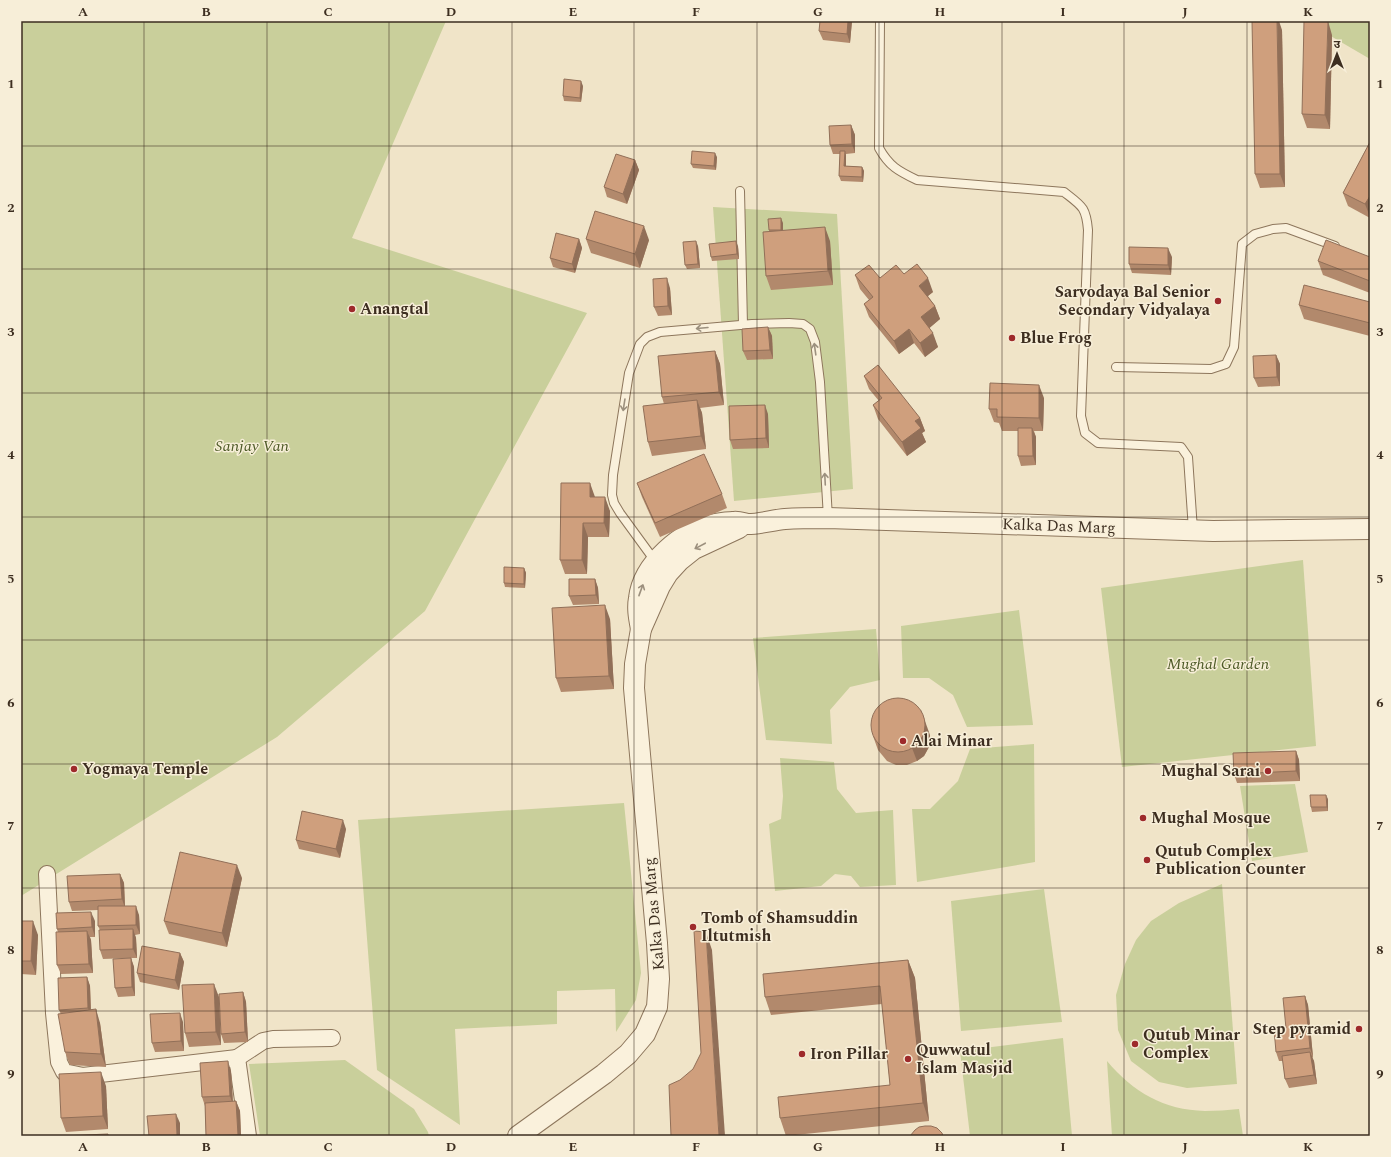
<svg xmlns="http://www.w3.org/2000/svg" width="1391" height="1157" viewBox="0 0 1391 1157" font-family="Spectral,'Noto Sans Devanagari',serif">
<rect width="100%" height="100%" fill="#f0e4c8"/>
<!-- green -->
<g fill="#c9cf9b">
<path d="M21 21H446L352 238 587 313 425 611 277 737 21 896Z"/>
<path d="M1305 21H1370V59Z"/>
<path d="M713 207 837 214 853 489 734 501Z"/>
<path d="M1303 560 1316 746 1122 767 1101 588Z"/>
<path d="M1019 610 1033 725 967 727 953 695 929 678H903L901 626Z"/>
<path d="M876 629 880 680 850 687 830 710 832 744 766 740 753 638Z"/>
<path d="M1034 744 1035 862 917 882 912 809H930L958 781 970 749Z"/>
<path d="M780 758 834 762 837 789 856 813 893 810 896 885 860 887 851 876 835 874 821 886 775 891 769 824 781 819 783 796Z"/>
<path d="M1295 784 1308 852 1252 861 1240 786Z"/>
<path d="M624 803 641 973 636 1000 616 1032 615 989 557 991V1024L455 1029 460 1125 377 1070 358 820Z"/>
<path d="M1222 884 1237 1084 1187 1088 1159 1082 1131 1061 1118 1030 1116 995 1125 964 1136 940 1151 921 1179 903Z"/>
<path d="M1044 889 1062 1022 961 1031 951 901Z"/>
<path d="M1063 1038 1072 1136H970L960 1051Z"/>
<path d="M345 1060 414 1109 428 1132 429 1136H260L249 1064Z"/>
<path d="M1107 1061C1133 1092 1164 1110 1205 1111 1216 1111 1228 1110 1239 1109L1243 1136H1112Z"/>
</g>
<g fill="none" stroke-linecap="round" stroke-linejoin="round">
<!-- service casing -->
<g stroke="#8d765c" stroke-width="10">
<g id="service">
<path d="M880 21 879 148C889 166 898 171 917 180L1064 192C1082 206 1086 207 1088 230L1081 416 1085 433 1098 443 1181 447 1188 457 1193 530"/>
<path d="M740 191 743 325"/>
<path d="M1116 367 1211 369 1226 364 1234 347 1242 244 1255 234 1273 229 1286 228 1335 246"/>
<path d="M655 561 620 513 614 503 612 495 613 475 629 373 640 344 647 337 660 332 752 324 789 323 803 324 810 329 815 342 820 382 828 518"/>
</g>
</g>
<!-- minor casing -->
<g stroke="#8d765c" stroke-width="18">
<g id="minor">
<path d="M47 874 54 1013 59 1062 64 1072 83 1076 237 1058 248 1136"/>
<path d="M237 1058 263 1041 273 1039 332 1038"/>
</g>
</g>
<!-- tertiary casing -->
<g stroke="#8d765c" stroke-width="22">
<g id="tertiary">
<path d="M641 629C639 618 637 609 639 598 643 564 682 530 715 524 721 523 727 522 733 522 738 521 743 523 748 524 760 524 773 520 785 519 799 518 813 518 828 518L1213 531 1370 529"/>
<path d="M518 1136 604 1074 628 1054 645 1034 657 1007 659 979 657 943 634 688 635 664 641 629 660 586 668 573 679 561 694 549 739 528"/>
</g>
</g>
<!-- service -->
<use href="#service" stroke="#faf1dc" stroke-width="8"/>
<!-- minor -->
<use href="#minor" stroke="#faf1dc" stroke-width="16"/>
<!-- tertiary -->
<use href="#tertiary" stroke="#faf1dc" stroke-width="20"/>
</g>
<!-- wall -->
<g fill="#b2896c">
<path d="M852 21 850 43 823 40 819 31Z"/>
<path d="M1282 30 1285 187 1260 188 1255 174Z"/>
<path d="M1332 35 1330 129 1307 128 1302 114Z"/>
<path d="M583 86 581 102 564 101 563 96Z"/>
<path d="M851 125 855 135V153L846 154V166L862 167 864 171 863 182 841 181 839 176 840 154H833L830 145Z"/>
<path d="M1370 142V218L1348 206 1343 193Z"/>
<path d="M717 157 716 170 693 168 691 164Z"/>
<path d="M635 160 639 170 627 204 607 197 604 187Z"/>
<path d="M783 223V230L830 241 833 285 771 290 766 276 769 231V230Z"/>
<path d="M579 239 582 248 575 273 553 267 550 258Z"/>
<path d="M586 239 649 240 640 268 591 253Z"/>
<path d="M698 246 700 268 687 269 685 265Z"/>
<path d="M738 246 739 259 712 261 711 257Z"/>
<path d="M1172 257 1171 275 1132 273 1129 264Z"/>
<path d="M1370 257V293L1323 275 1318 261Z"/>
<path d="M904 274 933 292 928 296 935 306 940 319 929 328 938 347 925 357 914 343 899 354 869 317 864 304 869 300 860 289 855 275 880 278Z"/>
<path d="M670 288 672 315 658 316 654 307Z"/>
<path d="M1370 302V336L1304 319 1299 305Z"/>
<path d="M768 327 772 336 773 359 747 360 743 351Z"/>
<path d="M715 351 720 364 724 405 700 408 702 413 706 449 652 456 648 442 664 404 662 397Z"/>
<path d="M1276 355 1280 364V386L1258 387 1254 378Z"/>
<path d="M864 376 920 418 925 431 922 433 926 442 907 456 878 419 873 405 879 401 869 389Z"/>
<path d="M1044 398 1043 431H1034L1036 437V465L1021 466 1018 456V431H1002L999 423 994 422 989 409Z"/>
<path d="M768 414 769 448 733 449 730 440Z"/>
<path d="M637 483 722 494 727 508 660 537 642 497Z"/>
<path d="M595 497 610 511 609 537H588L587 574H565L560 560Z"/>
<path d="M524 568 526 573 525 588 505 587 504 583Z"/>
<path d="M595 579 598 588 599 604 573 605 569 596Z"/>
<path d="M610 619 614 689 561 692 556 678Z"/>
<path d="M930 735 929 747 924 756 917 761 907 765H896L887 761 878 750 873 736Z"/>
<path d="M1296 751 1299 760 1300 781 1237 783 1234 774Z"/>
<path d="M1328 799V811L1312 812 1311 807Z"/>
<path d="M346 829 340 858 299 849 296 840Z"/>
<path d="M120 874 124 883 125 906 139 915 140 934 135 935 136 938 137 958H131L134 967 135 996 118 997 115 988 130 958 103 959 100 950V930L98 926V910L72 911 69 902Z"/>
<path d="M242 878 227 947 169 934 164 921Z"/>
<path d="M21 921 38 935 36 975 21 974Z"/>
<path d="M95 921V937H90L91 940 93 973 61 974 57 965 58 932 57 929Z"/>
<path d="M180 953 184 962 179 990 140 982 137 973Z"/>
<path d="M908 960 915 978 929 1121 786 1136 780 1118 890 1085 882 1004 771 1015 765 997Z"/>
<path d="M87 977 90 986 91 1010 100 1023 106 1067 70 1065 65 1052 61 1014 59 1010Z"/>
<path d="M243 992 246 1002 248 1042 224 1043 221 1034Z"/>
<path d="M1305 996 1308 1005 1313 1057 1312 1058 1314 1061 1317 1084 1289 1088 1285 1079 1283 1061H1279L1276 1052 1286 1028Z"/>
<path d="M219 997 221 1045 189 1047 185 1033Z"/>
<path d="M183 1022 184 1051 155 1052 152 1043Z"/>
<path d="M231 1071 233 1102 236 1101 240 1111 241 1136H206L205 1106 202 1097Z"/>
<path d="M106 1086 108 1129 66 1132 61 1118Z"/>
</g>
<!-- shaded-wall -->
<g fill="#916f58">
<path d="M848 21H852L850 43 847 34Z"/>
<path d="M1277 21H1279L1282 30 1285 187 1280 174Z"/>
<path d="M1328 21 1332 35 1330 129 1325 115Z"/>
<path d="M581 81 583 86 581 102 580 98Z"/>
<path d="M851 125 855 135V153L852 144Z"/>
<path d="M845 151 846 156V171L844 166Z"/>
<path d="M715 153 717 157 716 170 714 166Z"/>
<path d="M635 160 639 170 627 204 623 194Z"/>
<path d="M862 167 864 171 863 182 862 177Z"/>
<path d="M1370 196V217L1365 204Z"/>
<path d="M781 218 783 223V234L781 230Z"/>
<path d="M644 226 649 240 640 268 635 254Z"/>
<path d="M825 227 830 241 833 285 828 271Z"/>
<path d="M579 239 582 248 575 273 572 264Z"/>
<path d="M696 241 698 246 700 268 698 264Z"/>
<path d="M736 241 738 246 739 259 737 254Z"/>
<path d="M1168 248 1172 257 1171 275 1168 265Z"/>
<path d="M667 278 670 288 672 315 668 306Z"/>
<path d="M928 278 933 292 924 299 919 286Z"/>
<path d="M935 306 940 319 926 331 921 317Z"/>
<path d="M768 327 772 336 773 359 770 350Z"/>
<path d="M909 329 914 343 899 354 894 341Z"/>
<path d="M933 333 938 347 925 357 920 343Z"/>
<path d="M715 351 720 364 724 405 719 392Z"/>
<path d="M1276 355 1280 364V386L1277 377Z"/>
<path d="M1039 385 1044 398 1043 431 1039 418Z"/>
<path d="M697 400 702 413 706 449 701 436Z"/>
<path d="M765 405 768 414 769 448 766 438Z"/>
<path d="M920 418 925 431 922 433 926 442 907 456 902 442 915 421Z"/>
<path d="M1032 428 1036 437V465L1033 456Z"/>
<path d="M590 483 595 497V511L590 497Z"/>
<path d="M605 497 610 511 609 537 604 523Z"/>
<path d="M583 523 588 537 587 574 582 560Z"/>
<path d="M524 568 526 573 525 588 524 584Z"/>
<path d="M595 579 598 588 599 604 596 595Z"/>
<path d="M605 605 610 619 614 689 609 676Z"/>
<path d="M921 710 930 735 929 747 924 756 917 761 912 748Z"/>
<path d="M1296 751 1299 760 1300 781 1296 771Z"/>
<path d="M1326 795 1328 799V811L1327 807Z"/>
<path d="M343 820 346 829 340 858 336 849Z"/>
<path d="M237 865 242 878 227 947 222 933Z"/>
<path d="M120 874 124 883 125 908 122 899Z"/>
<path d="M136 906 139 915 140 934 136 925Z"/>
<path d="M91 912 95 921V937L92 927Z"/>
<path d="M33 921 38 935 36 975 31 961Z"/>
<path d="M133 929 136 938 137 958 133 949Z"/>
<path d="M87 931 91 940 93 973 89 964Z"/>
<path d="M706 932 712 950 725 1136H719Z"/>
<path d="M180 953 184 962 179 990 175 980Z"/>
<path d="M131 958 134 967 135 996 132 987Z"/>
<path d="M908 960 915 978 929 1121 923 1103Z"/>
<path d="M87 977 90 986 91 1017 88 1008Z"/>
<path d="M214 984 219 997 221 1045 216 1032Z"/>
<path d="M243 992 246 1002 248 1042 245 1032Z"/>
<path d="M1305 996 1308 1005 1313 1057 1310 1048Z"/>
<path d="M96 1009 100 1023 106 1067 101 1054Z"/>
<path d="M180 1013 183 1022 184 1051 181 1041Z"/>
<path d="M1310 1052 1314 1061 1317 1084 1314 1075Z"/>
<path d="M228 1061 231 1071 233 1105 230 1096Z"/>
<path d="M101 1072 106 1086 108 1129 103 1116Z"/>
<path d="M236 1101 240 1111 241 1136H239L238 1135Z"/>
<path d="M176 1114 180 1123V1136H177Z"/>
<path d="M21 1120 22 1121V1136H21Z"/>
</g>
<!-- building -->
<g fill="#cf9f7d" stroke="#916f58">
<path d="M820 21H848L847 34 819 31Z"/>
<path d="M1252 21H1277L1280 174H1255Z"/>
<path d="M1304 21H1328L1325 115 1302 114Z"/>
<path d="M564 79 581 81 580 98 563 96Z"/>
<path d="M851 125 852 144 830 145 829 126Z"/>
<path d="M1370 142V196L1365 204 1343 193Z"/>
<path d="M692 151 715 153 714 166 691 164Z"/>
<path d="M840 151H845L844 166 862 167V177L839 176Z"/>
<path d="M616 154 635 160 623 194 604 187Z"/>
<path d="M595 211 644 226 635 254 586 239Z"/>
<path d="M781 218V230H769L768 219Z"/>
<path d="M825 227 828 271 766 276 763 232Z"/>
<path d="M556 233 579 239 572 264 550 258Z"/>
<path d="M1326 240 1370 257V281L1318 261Z"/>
<path d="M696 241 698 264 685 265 683 242Z"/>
<path d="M736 241 737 254 711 257 709 244Z"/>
<path d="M1129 247 1168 248V265L1129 264Z"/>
<path d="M917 264 928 278 919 286 935 306 921 317 933 333 920 343 909 329 894 341 864 304 873 297 855 275 869 265 880 278 896 265 904 274Z"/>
<path d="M667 278 668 306 654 307 653 279Z"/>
<path d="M1304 285 1370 302V323L1299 305Z"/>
<path d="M768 327 770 350 743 351 742 329Z"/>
<path d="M715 351 719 392 662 397 658 356Z"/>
<path d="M1276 355 1277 377 1254 378 1253 356Z"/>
<path d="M878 365 920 418 915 421 921 428 902 442 873 405 882 398 864 376Z"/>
<path d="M990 383 1039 385V418L997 417V409H989Z"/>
<path d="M697 400 701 436 648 442 643 406Z"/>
<path d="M765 405 766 438 730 440 729 406Z"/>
<path d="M1018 428H1032L1033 456H1018Z"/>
<path d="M704 454 722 494 655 523 637 483Z"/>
<path d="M561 483H590V497H605L604 523H583L582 560H560Z"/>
<path d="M504 567 524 568V584L504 583Z"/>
<path d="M569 579H595L596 595 569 596Z"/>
<path d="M605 605 609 676 556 678 552 608Z"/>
<circle cx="898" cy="725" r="27"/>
<path d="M1296 751V771L1234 774 1233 753Z"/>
<path d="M1310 795H1326L1327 807H1311Z"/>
<path d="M302 811 343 820 336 849 296 840Z"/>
<path d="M180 852 237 865 222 933 164 921Z"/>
<path d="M120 874 122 899 69 902 67 876Z"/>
<path d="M98 906H136V925L98 926Z"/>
<path d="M91 912 92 927 57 929 56 913Z"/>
<path d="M21 921H33L31 961H21Z"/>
<path d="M133 929V949L100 950 99 930Z"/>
<path d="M87 931 89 964 57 965 56 932Z"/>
<path d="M694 931 706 932 719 1136H671L669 1085 680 1080 693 1069 701 1053Z"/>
<path d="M142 946 180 953 175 980 137 973Z"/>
<path d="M131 958 132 987 115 988 113 959Z"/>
<path d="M908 960 923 1103 780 1118 778 1097 890 1085 880 986 765 997 763 974Z"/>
<path d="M87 977 88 1008 59 1010 58 978Z"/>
<path d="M214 984 216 1032 185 1033 182 985Z"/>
<path d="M243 992 245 1032 221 1034 219 994Z"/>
<path d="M1305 996 1310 1048 1276 1052 1274 1029 1286 1028 1283 998Z"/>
<path d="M96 1009 101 1054 65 1052 58 1014Z"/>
<path d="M180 1013 181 1041 152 1043 150 1014Z"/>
<path d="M1310 1052 1314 1075 1285 1079 1282 1056Z"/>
<path d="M228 1061 230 1096 202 1097 200 1063Z"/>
<path d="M101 1072 103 1116 61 1118 59 1074Z"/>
<path d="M236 1101 238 1135 206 1136 205 1103Z"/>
<path d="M176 1114 177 1136H149L147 1116Z"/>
<path d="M925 1126H931L937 1128 942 1133 943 1136H910L915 1130 919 1127Z"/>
<path d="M108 1134V1136H62Z"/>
</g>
<!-- one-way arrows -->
<defs><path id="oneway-shaft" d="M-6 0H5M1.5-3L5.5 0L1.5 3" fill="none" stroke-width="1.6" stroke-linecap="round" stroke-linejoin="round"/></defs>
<g stroke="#9c907e">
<use href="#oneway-shaft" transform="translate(702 328) rotate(175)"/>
<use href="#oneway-shaft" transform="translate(815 349) rotate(-98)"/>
<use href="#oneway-shaft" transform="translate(624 405) rotate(99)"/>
<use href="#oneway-shaft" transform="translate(825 479) rotate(-93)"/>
<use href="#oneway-shaft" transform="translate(700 546) rotate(152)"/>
<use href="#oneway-shaft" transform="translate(641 590) rotate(-70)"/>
</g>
<!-- grid -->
<path fill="none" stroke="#3d2e20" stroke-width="1" stroke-opacity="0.55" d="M144 21V1136M267 21V1136M389 21V1136M512 21V1136M634 21V1136M757 21V1136M879 21V1136M1002 21V1136M1124 21V1136M1247 21V1136M21 146H1370M21 269H1370M21 393H1370M21 517H1370M21 640H1370M21 764H1370M21 888H1370M21 1011H1370"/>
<!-- markers -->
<g fill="#9e2a2b" stroke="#f7eed8" stroke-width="1.5">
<circle cx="1218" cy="301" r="4"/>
<circle cx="352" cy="309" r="4"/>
<circle cx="1012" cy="338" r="4"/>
<circle cx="903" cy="741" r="4"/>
<circle cx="74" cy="769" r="4"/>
<circle cx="1268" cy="771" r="4"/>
<circle cx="1143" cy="818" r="4"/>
<circle cx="1147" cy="860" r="4"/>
<circle cx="693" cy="927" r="4"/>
<circle cx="1359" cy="1029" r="4"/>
<circle cx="1135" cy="1044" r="4"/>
<circle cx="802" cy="1054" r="4"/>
<circle cx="908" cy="1059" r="4"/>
</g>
<g text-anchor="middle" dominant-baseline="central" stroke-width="3" stroke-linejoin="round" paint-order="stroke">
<!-- poi labels -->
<g font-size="16" font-weight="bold" fill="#3d2e20" stroke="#f7eed8" text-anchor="start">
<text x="1210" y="292" text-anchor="end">Sarvodaya Bal Senior<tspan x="1210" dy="18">Secondary Vidyalaya</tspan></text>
<text x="360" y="309">Anangtal</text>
<text x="1020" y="338">Blue Frog</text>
<text x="911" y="741">Alai Minar</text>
<text x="82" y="769">Yogmaya Temple</text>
<text x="1260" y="771" text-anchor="end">Mughal Sarai</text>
<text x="1151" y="818">Mughal Mosque</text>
<text x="1155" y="851">Qutub Complex<tspan x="1155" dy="18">Publication Counter</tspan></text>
<text x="701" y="918">Tomb of Shamsuddin<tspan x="701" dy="18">Iltutmish</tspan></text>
<text x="1351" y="1029" text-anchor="end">Step pyramid</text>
<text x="1143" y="1035">Qutub Minar<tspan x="1143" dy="18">Complex</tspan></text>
<text x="916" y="1050">Quwwatul<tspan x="916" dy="18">Islam Masjid</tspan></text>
<text x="810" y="1054">Iron Pillar</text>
</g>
<!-- park labels -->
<g font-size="16" font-style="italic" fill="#4d5a26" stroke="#f7eed8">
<text x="252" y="446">Sanjay Van</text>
<text x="1218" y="664">Mughal Garden</text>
</g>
<!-- street labels -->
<g font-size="16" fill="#3d2e20" stroke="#f7eed8">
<text transform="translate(1059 526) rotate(2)">Kalka Das Marg</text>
<text transform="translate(654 914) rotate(-95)">Kalka Das Marg</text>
</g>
</g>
<!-- border -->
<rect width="1391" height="1157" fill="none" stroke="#f7eed8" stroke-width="44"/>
<!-- north arrow -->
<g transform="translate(1337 54)" stroke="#f7eed8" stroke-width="3" paint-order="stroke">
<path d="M0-3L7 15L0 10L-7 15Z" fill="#3d2e20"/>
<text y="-6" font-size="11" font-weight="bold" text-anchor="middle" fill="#3d2e20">उ</text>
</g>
<rect x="22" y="22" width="1347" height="1113" fill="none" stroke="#3d2e20" stroke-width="1.5"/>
<g font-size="13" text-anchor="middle" font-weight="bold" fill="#3d2e20">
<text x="83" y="16">A</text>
<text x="206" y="16">B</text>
<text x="328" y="16">C</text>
<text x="451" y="16">D</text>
<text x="573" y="16">E</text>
<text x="696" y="16">F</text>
<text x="818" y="16">G</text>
<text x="940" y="16">H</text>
<text x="1063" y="16">I</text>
<text x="1185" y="16">J</text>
<text x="1308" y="16">K</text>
<text x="11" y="88">1</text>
<text x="1380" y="88">1</text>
<text x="11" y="212">2</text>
<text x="1380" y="212">2</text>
<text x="11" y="336">3</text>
<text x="1380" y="336">3</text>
<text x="11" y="459">4</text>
<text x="1380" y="459">4</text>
<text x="11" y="583">5</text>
<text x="1380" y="583">5</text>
<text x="11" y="707">6</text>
<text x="1380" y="707">6</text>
<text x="11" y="830">7</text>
<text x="1380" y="830">7</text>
<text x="11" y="954">8</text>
<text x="1380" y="954">8</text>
<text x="11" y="1078">9</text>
<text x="1380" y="1078">9</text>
<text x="83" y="1151">A</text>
<text x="206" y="1151">B</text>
<text x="328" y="1151">C</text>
<text x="451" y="1151">D</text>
<text x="573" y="1151">E</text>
<text x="696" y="1151">F</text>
<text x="818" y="1151">G</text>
<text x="940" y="1151">H</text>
<text x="1063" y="1151">I</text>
<text x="1185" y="1151">J</text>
<text x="1308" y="1151">K</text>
</g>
</svg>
